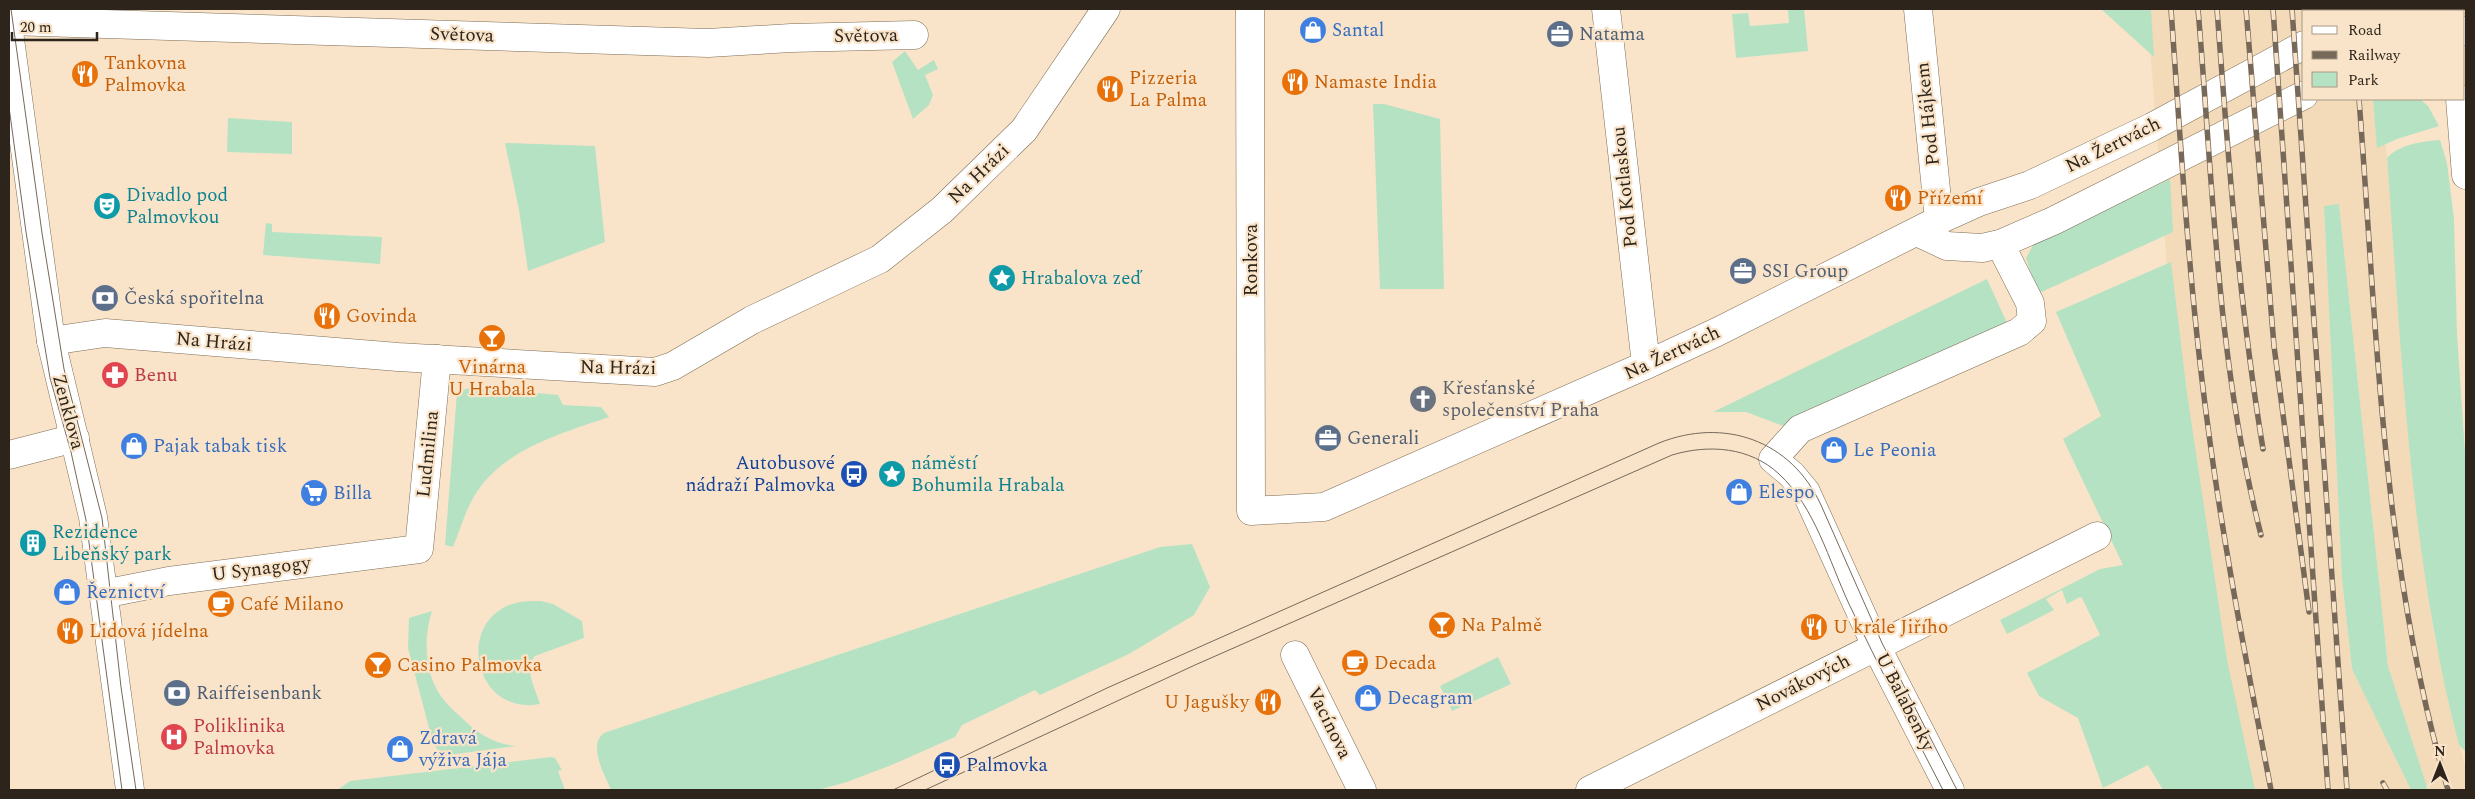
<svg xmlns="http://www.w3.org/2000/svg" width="2475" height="799" viewBox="0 0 2475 799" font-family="Spectral,serif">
<rect width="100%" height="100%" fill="#f9e4ca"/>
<!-- built -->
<path fill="#f3dab8" d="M2147 9H2376V11H2304V99H2382L2416 502 2434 635 2451 713 2466 769V790H2428L2388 666 2339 204 2324 206 2342 579 2352 669 2411 790H2247L2171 317Z"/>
<!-- green -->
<g fill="#b6e2c4">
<path d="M1788 9H1804L1808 51 1736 58 1732 14 1748 13 1750 26 1789 23Z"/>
<path d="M2101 9H2151L2154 57Z"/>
<path d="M905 51 918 70 934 60 938 69 925 75 933 95 929 105 913 119 892 62Z"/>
<path d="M2373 99H2420L2428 106 2439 126 2397 139 2377 148Z"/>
<path d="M1373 104H1384L1440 119 1444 289H1380Z"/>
<path d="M228 118 292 122V154L227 152Z"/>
<path d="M2440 140 2447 163 2454 219 2457 334 2466 467V752L2459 745C2409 554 2402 354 2387 158 2398 145 2423 141 2440 140Z"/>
<path d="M505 143 595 146 605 242 528 271 519 210Z"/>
<path d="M2170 179 2173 232 2037 294 2026 258 2033 245Z"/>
<path d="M2339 204 2388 666 2428 790H2411L2352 669 2342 579 2324 206Z"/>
<path d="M266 223 272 224V232L382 237 380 264 263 255Z"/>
<path d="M2171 262 2187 393 2227 660 2255 790H2163L2148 765 2103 788 2078 718 2039 696 2027 673 2100 635 2082 598 2080 597 2067 604 2062 590 2046 599 2054 610 2007 634 2000 620 2100 569 2123 565 2063 439 2101 416 2056 312Z"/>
<path d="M1987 279 2008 325 1783 426 1746 412H1713Z"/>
<path d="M473 387 558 395 563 405 601 407 609 417C557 435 496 451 470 504 463 518 459 533 453 547L445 545 457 392Z"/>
<path d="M1192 544 1210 587 1194 615 1129 654 1040 695 1035 690 962 725 955 737 894 764 847 782 818 790H611C605 775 587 745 604 733L1160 547Z"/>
<path d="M541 601 553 604 582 621 584 638 535 656C523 669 536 690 540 704 477 716 456 629 507 606 518 601 529 601 541 601Z"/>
<path d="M432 611C423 639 424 676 444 700 450 708 457 713 462 718 477 733 494 744 516 746L442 756 433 743 408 648 409 618Z"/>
<path d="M1498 657 1511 684 1452 711 1440 686Z"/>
<path d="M551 757 555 758 562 770 558 771 565 790H337L350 781Z"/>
</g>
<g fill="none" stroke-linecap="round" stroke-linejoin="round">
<!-- minor casing -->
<g stroke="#7d6c54" stroke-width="29">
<g id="minor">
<path d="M1250 9 1251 511 1324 507 1646 365 1717 332 1939 220 1979 202 2030 185 2152 127 2304 45"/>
<path d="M1606 9 1646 365"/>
<path d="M1918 9 1939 220"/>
<path d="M2365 11 2370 9"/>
<path d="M9 21 708 43 791 38 914 35"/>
<path d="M9 32 51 341 93 517 130 790"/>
<path d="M2460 99 2466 175"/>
<path d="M1917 232 1947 246 1982 248 2000 244 2053 221 2304 95"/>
<path d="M51 341 105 333 398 357 655 372 673 366 752 320 880 259 942 210 1024 130 1106 9"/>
<path d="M9 455 75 438"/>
<path d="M103 594 169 581 419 549 437 359"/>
<path d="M1295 655 1362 790"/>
<path d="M1590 790 2097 536"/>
<path d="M1950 790 1876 646 1806 492 1792 475 1773 459 1800 429 2019 332 2032 321 2030 303 2000 244"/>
</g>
</g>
<!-- major casing -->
<g stroke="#7d6c54" stroke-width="29">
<path id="major" d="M2464 31H2466"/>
</g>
<!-- minor -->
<use href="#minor" stroke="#fff" stroke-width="28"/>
<!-- major -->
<use href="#major" stroke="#fff" stroke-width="28"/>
<!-- tram -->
<g stroke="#766959" stroke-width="1">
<path d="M11 9 42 233 64 369 102 518 121 687 136 790"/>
<path d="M9 107 26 232 50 378 71 452 86 520 122 790"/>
<path d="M893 790 1107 688 1659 443C1724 417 1791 440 1821 505L1882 643 1957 790"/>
<path d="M925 790 1195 665 1672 455C1709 444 1750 447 1779 474 1815 507 1829 561 1849 604 1879 667 1911 728 1943 790"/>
</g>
<!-- rail casing -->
<g stroke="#766959" stroke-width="5.5">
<g id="rail">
<path d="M2171 9C2181 148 2189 288 2208 427 2224 549 2248 670 2271 790"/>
<path d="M2198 9C2213 185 2217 363 2261 535"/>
<path d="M2217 9C2228 156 2239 303 2263 449"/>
<path d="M2246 9 2274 346 2309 612"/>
<path d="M2273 9 2328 790"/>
<path d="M2292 9 2347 790"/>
<path d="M2352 9V11"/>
<path d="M2359 99C2377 330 2382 567 2448 790"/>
<path d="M2383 783 2387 790"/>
</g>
</g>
<!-- rail -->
<use href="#rail" stroke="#f9e4ca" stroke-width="4" stroke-dasharray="11" stroke-linecap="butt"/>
</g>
<!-- icons -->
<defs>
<g id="shop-disc" transform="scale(1.4375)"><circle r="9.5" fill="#3f7fe0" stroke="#f9e4ca"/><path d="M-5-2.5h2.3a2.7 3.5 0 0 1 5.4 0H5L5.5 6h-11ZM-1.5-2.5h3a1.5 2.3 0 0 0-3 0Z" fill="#fff"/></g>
<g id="office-disc" transform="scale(1.4375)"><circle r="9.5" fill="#5c6f8a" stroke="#f9e4ca"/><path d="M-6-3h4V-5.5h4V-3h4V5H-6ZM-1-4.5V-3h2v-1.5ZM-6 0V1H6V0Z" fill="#fff"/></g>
<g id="restaurant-disc" transform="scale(1.4375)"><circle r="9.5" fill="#e8710a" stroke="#f9e4ca"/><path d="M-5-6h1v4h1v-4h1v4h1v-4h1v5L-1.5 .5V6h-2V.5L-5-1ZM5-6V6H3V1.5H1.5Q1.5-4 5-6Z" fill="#fff"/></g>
<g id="theatre-disc" transform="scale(1.4375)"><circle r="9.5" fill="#0f9aa8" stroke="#f9e4ca"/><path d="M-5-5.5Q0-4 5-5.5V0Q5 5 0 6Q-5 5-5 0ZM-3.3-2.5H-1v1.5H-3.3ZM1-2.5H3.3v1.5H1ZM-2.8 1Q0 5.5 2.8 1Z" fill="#fff"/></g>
<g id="sight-disc" transform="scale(1.4375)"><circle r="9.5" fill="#0f9aa8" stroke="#f9e4ca"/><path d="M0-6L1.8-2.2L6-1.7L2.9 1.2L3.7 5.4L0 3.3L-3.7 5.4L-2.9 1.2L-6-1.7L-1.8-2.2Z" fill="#fff"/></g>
<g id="bank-disc" transform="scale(1.4375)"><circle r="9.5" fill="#5c6f8a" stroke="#f9e4ca"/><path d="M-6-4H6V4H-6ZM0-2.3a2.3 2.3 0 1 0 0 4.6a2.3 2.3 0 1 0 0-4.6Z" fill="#fff"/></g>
<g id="bar-disc" transform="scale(1.4375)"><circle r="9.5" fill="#e8710a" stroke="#f9e4ca"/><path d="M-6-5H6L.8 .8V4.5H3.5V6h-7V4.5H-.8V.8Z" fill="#fff"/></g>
<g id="pharmacy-disc" transform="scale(1.4375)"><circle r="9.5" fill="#e0444e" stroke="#f9e4ca"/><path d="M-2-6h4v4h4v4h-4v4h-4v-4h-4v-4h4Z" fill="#fff"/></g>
<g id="church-disc" transform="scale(1.4375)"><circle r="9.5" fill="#6b7280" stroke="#f9e4ca"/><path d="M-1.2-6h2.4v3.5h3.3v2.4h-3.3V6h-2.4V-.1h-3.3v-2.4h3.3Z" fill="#fff"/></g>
<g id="bus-disc" transform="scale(1.4375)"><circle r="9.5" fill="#1a4fb4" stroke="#f9e4ca"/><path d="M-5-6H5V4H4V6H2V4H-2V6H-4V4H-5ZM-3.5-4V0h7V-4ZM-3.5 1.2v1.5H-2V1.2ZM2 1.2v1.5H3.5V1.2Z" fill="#fff"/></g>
<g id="supermarket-disc" transform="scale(1.4375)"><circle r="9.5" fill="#3f7fe0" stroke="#f9e4ca"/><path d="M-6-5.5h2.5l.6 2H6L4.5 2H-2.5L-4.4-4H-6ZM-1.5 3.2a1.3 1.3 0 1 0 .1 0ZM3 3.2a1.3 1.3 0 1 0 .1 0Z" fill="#fff"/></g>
<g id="building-disc" transform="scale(1.4375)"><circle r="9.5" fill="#0f9aa8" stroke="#f9e4ca"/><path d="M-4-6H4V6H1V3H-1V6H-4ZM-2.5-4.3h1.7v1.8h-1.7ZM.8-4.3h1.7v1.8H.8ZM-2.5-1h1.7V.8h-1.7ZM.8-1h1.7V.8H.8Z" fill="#fff"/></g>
<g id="cafe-disc" transform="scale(1.4375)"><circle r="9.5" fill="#e8710a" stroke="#f9e4ca"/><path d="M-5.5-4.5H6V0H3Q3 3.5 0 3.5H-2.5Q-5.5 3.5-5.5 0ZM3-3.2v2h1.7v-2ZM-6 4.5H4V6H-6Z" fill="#fff"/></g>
<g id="hospital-disc" transform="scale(1.4375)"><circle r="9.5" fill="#e0444e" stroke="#f9e4ca"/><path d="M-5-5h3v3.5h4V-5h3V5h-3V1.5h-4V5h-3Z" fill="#fff"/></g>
</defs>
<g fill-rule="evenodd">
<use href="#shop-disc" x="1313" y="30"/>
<use href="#office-disc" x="1560" y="34"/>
<use href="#restaurant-disc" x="85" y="74"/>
<use href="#restaurant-disc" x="1295" y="82"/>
<use href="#restaurant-disc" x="1110" y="89"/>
<use href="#restaurant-disc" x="1898" y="198"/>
<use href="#theatre-disc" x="107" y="206"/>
<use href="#office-disc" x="1743" y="271"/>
<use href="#sight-disc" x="1002" y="278"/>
<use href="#bank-disc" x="105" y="298"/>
<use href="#restaurant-disc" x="327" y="316"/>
<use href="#bar-disc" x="492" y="338"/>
<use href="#pharmacy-disc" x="115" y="375"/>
<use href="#church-disc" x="1423" y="399"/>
<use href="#office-disc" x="1328" y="438"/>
<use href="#shop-disc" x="134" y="446"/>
<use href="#shop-disc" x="1834" y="450"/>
<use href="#bus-disc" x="854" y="474"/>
<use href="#sight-disc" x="892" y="474"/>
<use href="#shop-disc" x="1739" y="492"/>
<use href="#supermarket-disc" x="314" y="493"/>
<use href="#building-disc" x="33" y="543"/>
<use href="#shop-disc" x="67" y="592"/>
<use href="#cafe-disc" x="221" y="604"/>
<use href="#bar-disc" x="1442" y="625"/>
<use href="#restaurant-disc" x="1814" y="627"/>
<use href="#restaurant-disc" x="70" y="631"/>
<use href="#cafe-disc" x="1355" y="663"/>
<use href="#bar-disc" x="378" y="665"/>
<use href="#bank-disc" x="177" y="693"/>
<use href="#shop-disc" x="1368" y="698"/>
<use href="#restaurant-disc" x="1268" y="702"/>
<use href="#hospital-disc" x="174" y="737"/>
<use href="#shop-disc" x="400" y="749"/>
<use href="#bus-disc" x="947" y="765"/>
</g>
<g text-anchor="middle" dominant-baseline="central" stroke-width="4.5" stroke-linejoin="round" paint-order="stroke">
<!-- shop labels -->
<g font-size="19" fill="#366cbe" stroke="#f9e4ca" text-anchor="start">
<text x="1332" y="30">Santal</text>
<text x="153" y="446">Pajak tabak tisk</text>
<text x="1853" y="450">Le Peonia</text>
<text x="1758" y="492">Elespo</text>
<text x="333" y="493">Billa</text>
<text x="86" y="592">Řeznictví</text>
<text x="1387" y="698">Decagram</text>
<text x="419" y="738">Zdravá<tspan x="419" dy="22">výživa Jája</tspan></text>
</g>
<!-- service labels -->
<g font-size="19" fill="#4e5e75" stroke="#f9e4ca" text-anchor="start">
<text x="1579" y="34">Natama</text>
<text x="1762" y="271">SSI Group</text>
<text x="124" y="298">Česká spořitelna</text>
<text x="1347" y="438">Generali</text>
<text x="196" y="693">Raiffeisenbank</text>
</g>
<!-- street labels -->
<g font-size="19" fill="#2d251b" stroke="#f9e4ca">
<text transform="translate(462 35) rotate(2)">Světova</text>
<text transform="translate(866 36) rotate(-1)">Světova</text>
<text transform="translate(1928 114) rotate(-96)">Pod Hájkem</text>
<text transform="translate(2113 145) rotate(-26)">Na Žertvách</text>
<text transform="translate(979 174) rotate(-44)">Na Hrázi</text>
<text transform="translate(1625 187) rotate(-96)">Pod Kotlaskou</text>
<text transform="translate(1251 260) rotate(-90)">Ronkova</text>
<text transform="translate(214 342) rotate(5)">Na Hrázi</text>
<text transform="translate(1672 353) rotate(-25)">Na Žertvách</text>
<text transform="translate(618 368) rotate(1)">Na Hrázi</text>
<text transform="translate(68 412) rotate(75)">Zenklova</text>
<text transform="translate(428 454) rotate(-84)">Ludmilina</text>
<text transform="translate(261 569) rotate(-7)">U Synagogy</text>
<text transform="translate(1803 683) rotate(-27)">Novákových</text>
<text transform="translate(1905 702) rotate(63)">U Balabenky</text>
<text transform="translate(1329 723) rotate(64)">Vacínova</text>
</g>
<!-- food labels -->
<g font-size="19" fill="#c56008" stroke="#f9e4ca" text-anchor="start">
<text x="104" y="63">Tankovna<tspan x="104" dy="22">Palmovka</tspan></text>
<text x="1129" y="78">Pizzeria<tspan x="1129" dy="22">La Palma</tspan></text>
<text x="1314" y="82">Namaste India</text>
<text x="1917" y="198">Přízemí</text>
<text x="346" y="316">Govinda</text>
<text x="492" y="367" text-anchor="middle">Vinárna<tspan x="492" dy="22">U Hrabala</tspan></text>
<text x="240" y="604">Café Milano</text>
<text x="1461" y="625">Na Palmě</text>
<text x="1833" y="627">U krále Jiřího</text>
<text x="89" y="631">Lidová jídelna</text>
<text x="1374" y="663">Decada</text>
<text x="397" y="665">Casino Palmovka</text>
<text x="1249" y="702" text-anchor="end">U Jagušky</text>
</g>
<!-- culture labels -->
<g font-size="19" fill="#0d838f" stroke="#f9e4ca" text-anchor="start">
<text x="126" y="195">Divadlo pod<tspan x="126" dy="22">Palmovkou</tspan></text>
<text x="1021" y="278">Hrabalova zeď</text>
<text x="911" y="463">náměstí<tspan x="911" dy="22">Bohumila Hrabala</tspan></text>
<text x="52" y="532">Rezidence<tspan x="52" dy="22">Libeňský park</tspan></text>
</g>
<!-- health labels -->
<g font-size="19" fill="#be3a42" stroke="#f9e4ca" text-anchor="start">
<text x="134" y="375">Benu</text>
<text x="193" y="726">Poliklinika<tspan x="193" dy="22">Palmovka</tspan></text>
</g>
<!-- worship labels -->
<g font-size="19" fill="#5b616d" stroke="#f9e4ca" text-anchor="start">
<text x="1442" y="388">Křesťanské<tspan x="1442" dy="22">společenství Praha</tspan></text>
</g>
<!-- transit labels -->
<g font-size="19" fill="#164399" stroke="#f9e4ca" text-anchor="end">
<text x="835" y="463">Autobusové<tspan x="835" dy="22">nádraží Palmovka</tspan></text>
<text x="966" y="765" text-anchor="start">Palmovka</text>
</g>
</g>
<!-- border -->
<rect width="2475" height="799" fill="none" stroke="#2d251b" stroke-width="20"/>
<!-- legend -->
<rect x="2302" y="10" width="162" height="90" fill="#f9e4ca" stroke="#a79884"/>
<rect x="2312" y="26" width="25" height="8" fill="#ffffff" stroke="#a79884"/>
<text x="2348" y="35" font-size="15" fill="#2d251b">Road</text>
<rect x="2312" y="51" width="25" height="8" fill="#766959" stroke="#a79884"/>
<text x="2348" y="60" font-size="15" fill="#2d251b">Railway</text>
<rect x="2312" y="72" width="25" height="15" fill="#b6e2c4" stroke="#a79884"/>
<text x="2348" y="85" font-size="15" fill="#2d251b">Park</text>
<!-- north arrow -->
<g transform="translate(2440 764)" stroke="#f9e4ca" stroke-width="4" paint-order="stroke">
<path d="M0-4L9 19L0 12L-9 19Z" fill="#2d251b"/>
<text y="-8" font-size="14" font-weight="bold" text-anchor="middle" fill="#2d251b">N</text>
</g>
<!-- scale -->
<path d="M12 32v8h85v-8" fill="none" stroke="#2d251b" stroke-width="2.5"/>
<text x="20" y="32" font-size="15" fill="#2d251b" stroke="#f9e4ca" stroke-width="4" paint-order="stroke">20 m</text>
</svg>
